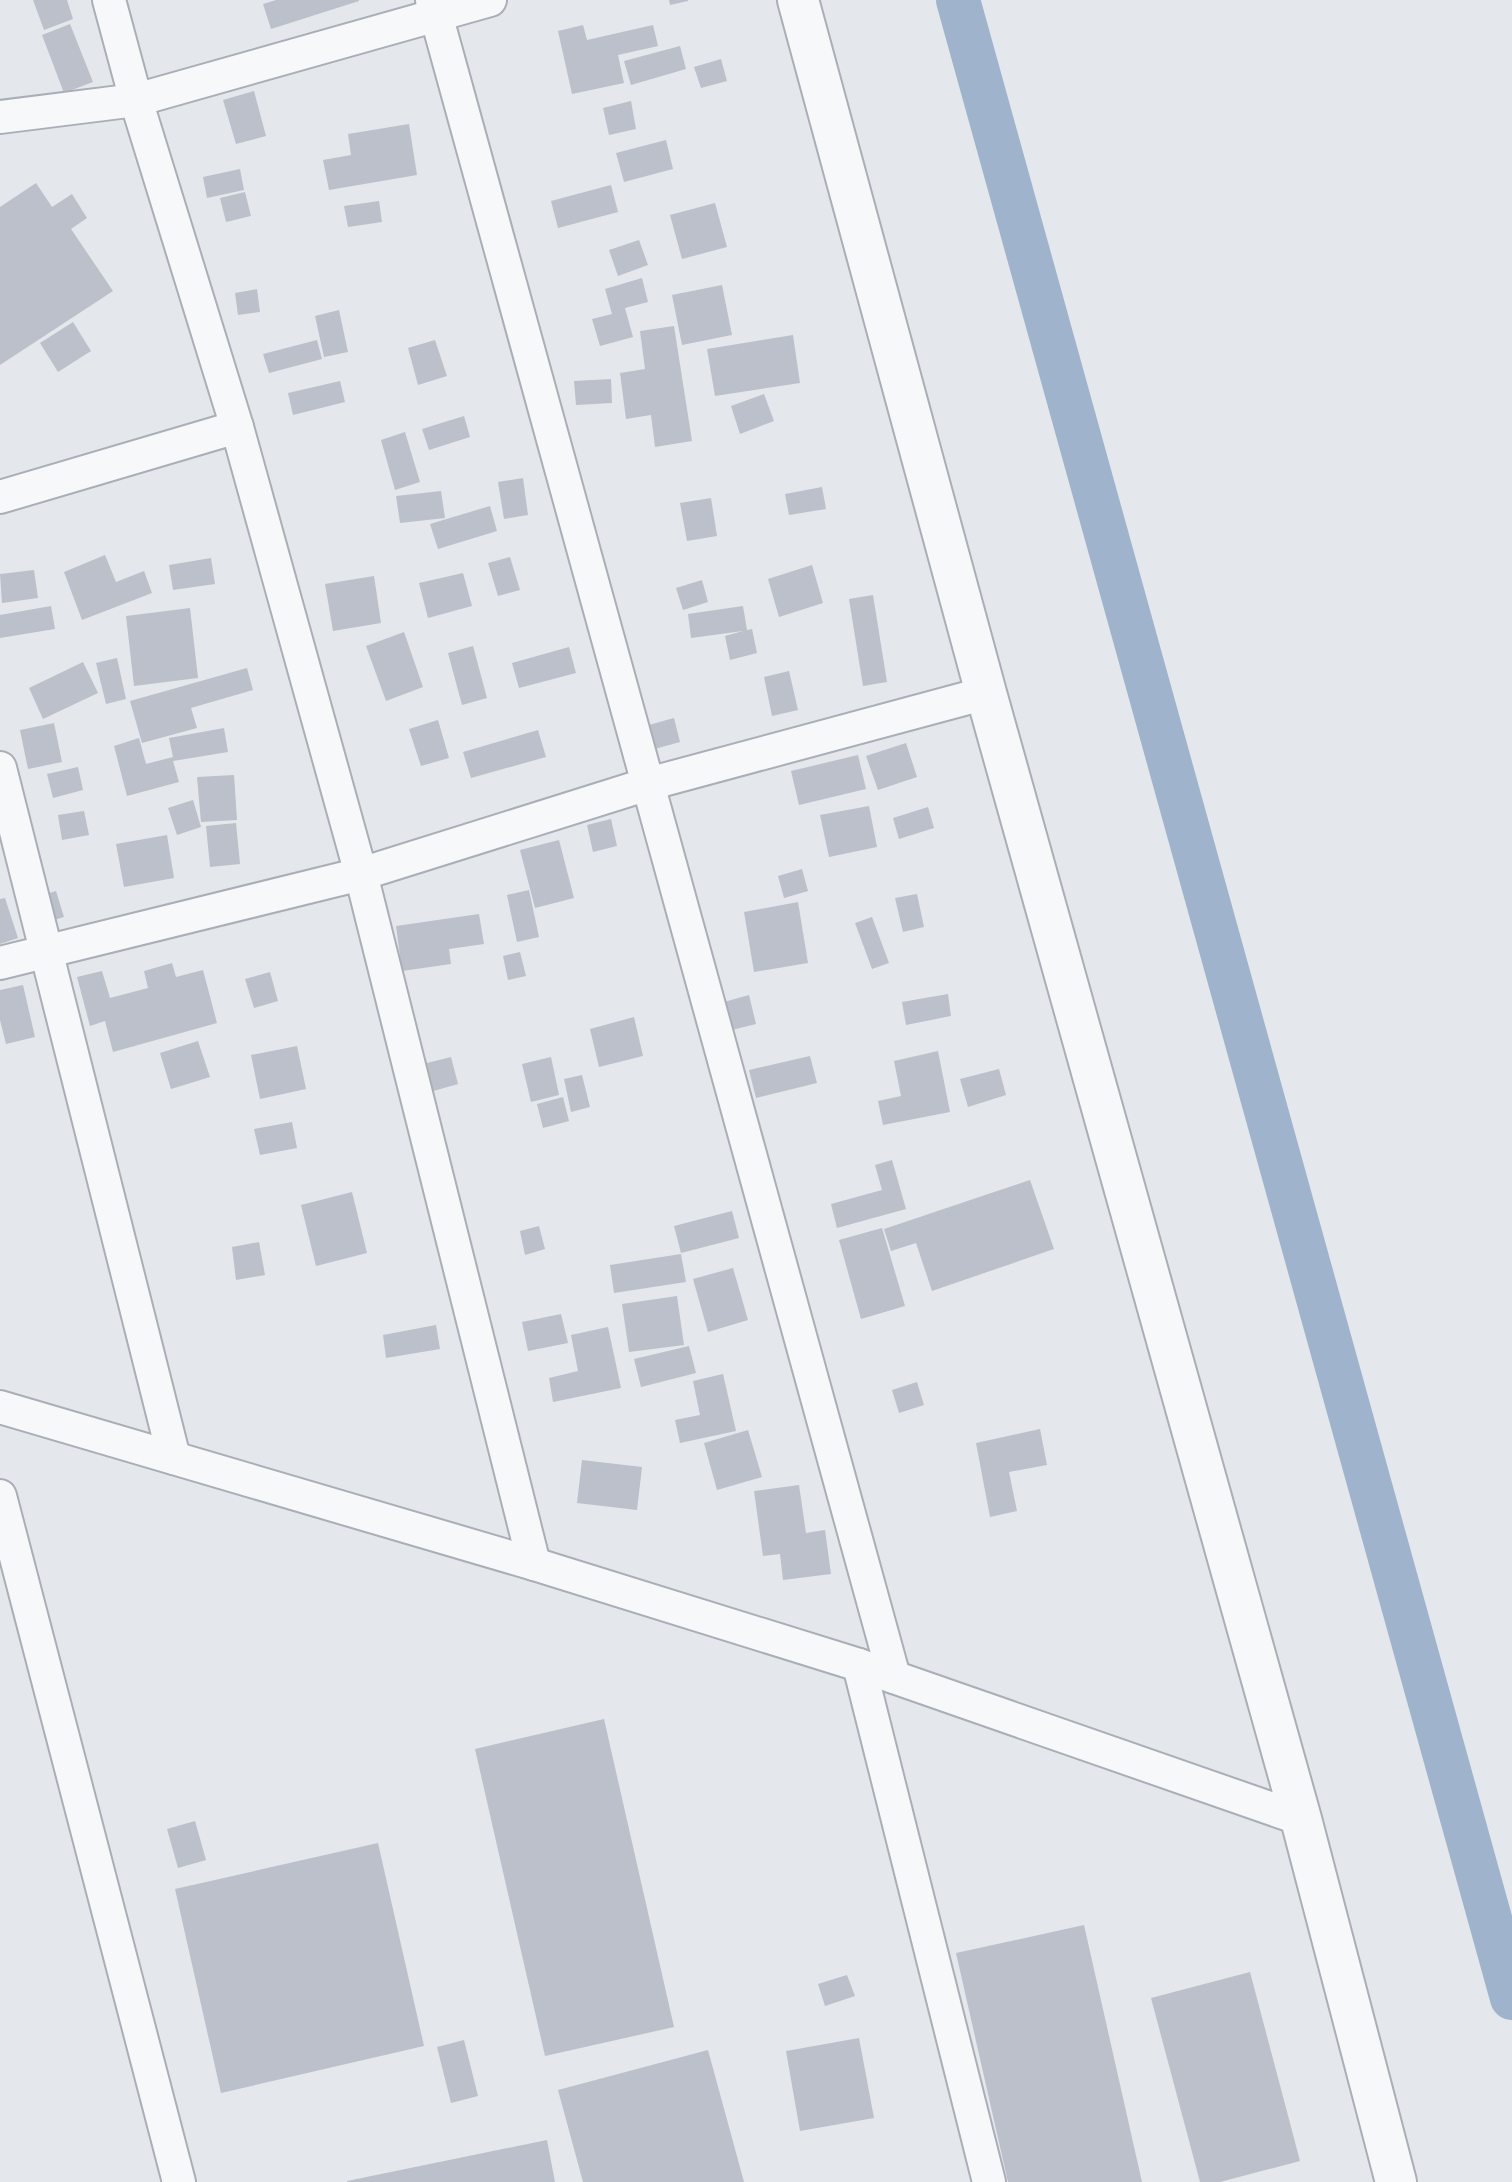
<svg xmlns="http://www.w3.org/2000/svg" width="1512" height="2182" viewBox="0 0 1512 2182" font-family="Ubuntu,sans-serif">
<rect width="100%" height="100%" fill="#e4e7ec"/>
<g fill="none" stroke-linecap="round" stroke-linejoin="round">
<!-- canal -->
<path stroke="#9fb4cc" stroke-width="44" d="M958 0 1512 1998"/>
</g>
<!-- building -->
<g fill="#bbc0ca">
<path d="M33 0H67L73 19 44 30Z"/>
<path d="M276 0H359V1L271 29 263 4Z"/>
<path d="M669 0H688V1L670 5Z"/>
<path d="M70 24 93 82 64 93 42 35Z"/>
<path d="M583 25 587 40 653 25 658 46 618 55 624 83 572 94 558 31Z"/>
<path d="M680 46 686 69 631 85 624 61Z"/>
<path d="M721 59 727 81 701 88 694 67Z"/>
<path d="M254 91 266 136 236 144 223 100Z"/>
<path d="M631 101 636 129 609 135 603 108Z"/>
<path d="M409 124 417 175 329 190 323 160 351 155 348 134Z"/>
<path d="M666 140 673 169 624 182 616 153Z"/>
<path d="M240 169 244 190 207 198 203 177Z"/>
<path d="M36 183 52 207 72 194 87 218 71 229 113 291 0 365V207Z"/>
<path d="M611 185 618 212 558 228 551 201Z"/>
<path d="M245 192 251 216 226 222 220 198Z"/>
<path d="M379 201 382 222 348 227 344 206Z"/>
<path d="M715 203 727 247 682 259 670 215Z"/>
<path d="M639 240 648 265 618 276 609 250Z"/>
<path d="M642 278 648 302 625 308 633 337 600 346 592 319 612 314 605 289Z"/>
<path d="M722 285 732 335 682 345 672 295Z"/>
<path d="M257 289 260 312 238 315 235 293Z"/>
<path d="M339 310 348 352 324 357 315 316Z"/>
<path d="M73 322 91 351 58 372 40 343Z"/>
<path d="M674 326 692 441 655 447 651 415 626 419 620 373 645 369 640 331Z"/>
<path d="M793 335 800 383 715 396 707 349Z"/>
<path d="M317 340 322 359 269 373 263 354Z"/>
<path d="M435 340 447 376 418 385 408 348Z"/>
<path d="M611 379 612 403 576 405 574 381Z"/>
<path d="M340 381 345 402 293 415 288 393Z"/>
<path d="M764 394 774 421 740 434 731 406Z"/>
<path d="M464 416 470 437 429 450 422 429Z"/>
<path d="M405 432 420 482 395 490 381 440Z"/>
<path d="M523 478 528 515 504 519 498 482Z"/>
<path d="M822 487 826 509 789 515 785 494Z"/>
<path d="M441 491 445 518 400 523 396 496Z"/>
<path d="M711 498 717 536 687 541 680 503Z"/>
<path d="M490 506 497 531 438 549 430 524Z"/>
<path d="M105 555 116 582 144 571 152 593 82 620 64 572Z"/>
<path d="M510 557 520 590 498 596 488 563Z"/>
<path d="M211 558 215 584 173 590 169 565Z"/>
<path d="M812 565 823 603 779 617 768 579Z"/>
<path d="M34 570 38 598 2 603 0 574Z"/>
<path d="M463 573 472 606 428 618 419 583Z"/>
<path d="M374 576 381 623 333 631 325 584Z"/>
<path d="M702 580 708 602 683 610 676 588Z"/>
<path d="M873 595 887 682 863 686 849 599Z"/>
<path d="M51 606 55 629 0 638V615Z"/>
<path d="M743 606 747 630 752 629 757 653 730 660 725 636 743 631 691 638 688 614Z"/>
<path d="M190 608 198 678 134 686 126 616Z"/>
<path d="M404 632 423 687 386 701 366 646Z"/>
<path d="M473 646 487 698 462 705 448 653Z"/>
<path d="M569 647 576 673 519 688 512 663Z"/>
<path d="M117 658 126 699 106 704 96 663Z"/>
<path d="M83 662 98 693 43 719 29 688Z"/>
<path d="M247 668 253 690 191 708 197 728 142 743 130 701Z"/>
<path d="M789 671 798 710 772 716 764 677Z"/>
<path d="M674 718 680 742 651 750 645 726Z"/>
<path d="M438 720 449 758 421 766 409 729Z"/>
<path d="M54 723 62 762 28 769 20 730Z"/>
<path d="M224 728 228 752 173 761 179 782 127 796 114 746 139 738 146 764 173 757 169 738Z"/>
<path d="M538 730 546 757 471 778 463 752Z"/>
<path d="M906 743 917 777 878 790 866 756Z"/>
<path d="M858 755 866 789 799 805 791 771Z"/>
<path d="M78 767 83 790 53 798 47 774Z"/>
<path d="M234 775 237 820 201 822 197 777Z"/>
<path d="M193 800 201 827 177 835 168 808Z"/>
<path d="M869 806 877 847 829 857 820 815Z"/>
<path d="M928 807 934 828 899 839 893 818Z"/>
<path d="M84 811 89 835 62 840 58 815Z"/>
<path d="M611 819 617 846 593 852 587 825Z"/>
<path d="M236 823 240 864 210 867 206 826Z"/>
<path d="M167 835 174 878 124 887 116 844Z"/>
<path d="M559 840 574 898 535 908 520 850Z"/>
<path d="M802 869 808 891 784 898 778 876Z"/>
<path d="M529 890 539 937 517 942 507 895Z"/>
<path d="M56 891 64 917 44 923 36 897Z"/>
<path d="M917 894 924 927 903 932 895 898Z"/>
<path d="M5 898 18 938 0 944V899Z"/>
<path d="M798 902 808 963 754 972 744 912Z"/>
<path d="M479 914 484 944 449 949 451 964 402 971 396 926Z"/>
<path d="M872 917 889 963 872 969 855 923Z"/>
<path d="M520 952 526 976 508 980 503 956Z"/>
<path d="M172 963 176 977 203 970 217 1023 113 1052 105 1021 90 1026 77 977 102 971 110 998 148 988 144 971Z"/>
<path d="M270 972 278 1001 254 1008 245 979Z"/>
<path d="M23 985 35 1037 6 1044 0 1020V990Z"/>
<path d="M948 994 951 1016 906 1025 902 1002Z"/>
<path d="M749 995 756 1024 732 1030 724 1002Z"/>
<path d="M634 1017 643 1056 599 1067 590 1029Z"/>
<path d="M198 1041 210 1077 171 1089 160 1053Z"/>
<path d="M297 1046 306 1089 260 1099 251 1055Z"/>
<path d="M938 1051 950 1112 883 1125 878 1101 901 1096 894 1061Z"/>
<path d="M810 1056 817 1083 756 1098 749 1070Z"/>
<path d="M451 1057 458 1084 430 1092 423 1064Z"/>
<path d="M551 1057 559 1095 531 1102 522 1064Z"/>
<path d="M999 1069 1006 1095 968 1107 960 1079Z"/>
<path d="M582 1075 590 1107 571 1112 564 1079Z"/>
<path d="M563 1097 569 1121 543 1128 537 1104Z"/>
<path d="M292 1122 297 1148 260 1155 254 1129Z"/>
<path d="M892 1160 906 1209 837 1228 831 1204 882 1190 875 1165Z"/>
<path d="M1030 1180 1054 1249 932 1291 916 1243 891 1251 884 1229Z"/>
<path d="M352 1192 367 1253 316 1266 301 1205Z"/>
<path d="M732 1211 739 1238 681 1253 674 1226Z"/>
<path d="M539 1226 545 1249 525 1255 520 1231Z"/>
<path d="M882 1228 905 1306 861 1319 839 1240Z"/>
<path d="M259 1242 265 1275 236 1280 232 1247Z"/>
<path d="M681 1254 686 1282 614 1293 610 1265Z"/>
<path d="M733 1268 748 1320 708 1332 693 1279Z"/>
<path d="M677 1296 684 1345 629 1352 622 1304Z"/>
<path d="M561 1314 568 1343 528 1351 522 1322Z"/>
<path d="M436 1325 440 1349 386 1358 383 1335Z"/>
<path d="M608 1327 621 1388 553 1402 549 1378 578 1371 571 1335Z"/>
<path d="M689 1346 696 1373 641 1387 634 1359Z"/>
<path d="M723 1374 736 1431 680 1443 675 1420 700 1415 693 1381Z"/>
<path d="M917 1382 924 1405 899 1413 892 1390Z"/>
<path d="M1040 1429 1047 1465 1009 1472 1017 1511 990 1517 976 1443Z"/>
<path d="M748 1430 762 1477 717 1490 704 1443Z"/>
<path d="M582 1460 642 1467 637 1510 577 1503Z"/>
<path d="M799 1485 806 1533 825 1530 831 1574 783 1580 780 1554 763 1556 754 1491Z"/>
<path d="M604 1719 674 2027 545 2056 475 1749Z"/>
<path d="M195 1821 206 1860 178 1868 167 1829Z"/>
<path d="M378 1843 424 2046 221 2093 175 1889Z"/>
<path d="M1084 1925 1142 2182H1008L956 1953Z"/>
<path d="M1250 1972 1300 2161 1220 2182H1200L1151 1998Z"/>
<path d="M847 1975 855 1996 825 2006 818 1984Z"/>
<path d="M859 2038 874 2118 800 2131 786 2051Z"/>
<path d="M464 2040 478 2096 451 2103 437 2047Z"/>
<path d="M708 2050 744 2182H583L558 2090Z"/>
<path d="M547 2140 555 2182H347V2181Z"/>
</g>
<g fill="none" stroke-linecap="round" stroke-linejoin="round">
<!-- minor casing -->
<g stroke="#a9aeb7" stroke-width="36">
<g id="minor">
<path d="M109 0 136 100 237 427 361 874 534 1564"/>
<path d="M432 0 894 1677"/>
<path d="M0 117 136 100 490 0"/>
<path d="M0 497 237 427"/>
<path d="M0 768 174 1458"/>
<path d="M0 963 361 874 648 784 986 693"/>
<path d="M0 1407 534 1564 859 1665 1301 1819"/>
<path d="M0 1496 179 2182"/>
<path d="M859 1665 989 2182"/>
</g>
</g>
<!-- tertiary casing -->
<g stroke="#a9aeb7" stroke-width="44">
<path id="tertiary" d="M798 0 986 693 1301 1819 1396 2182"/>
</g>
<!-- minor -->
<use href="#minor" stroke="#f7f8fa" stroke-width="32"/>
<!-- tertiary -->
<use href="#tertiary" stroke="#f7f8fa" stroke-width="40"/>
</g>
</svg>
